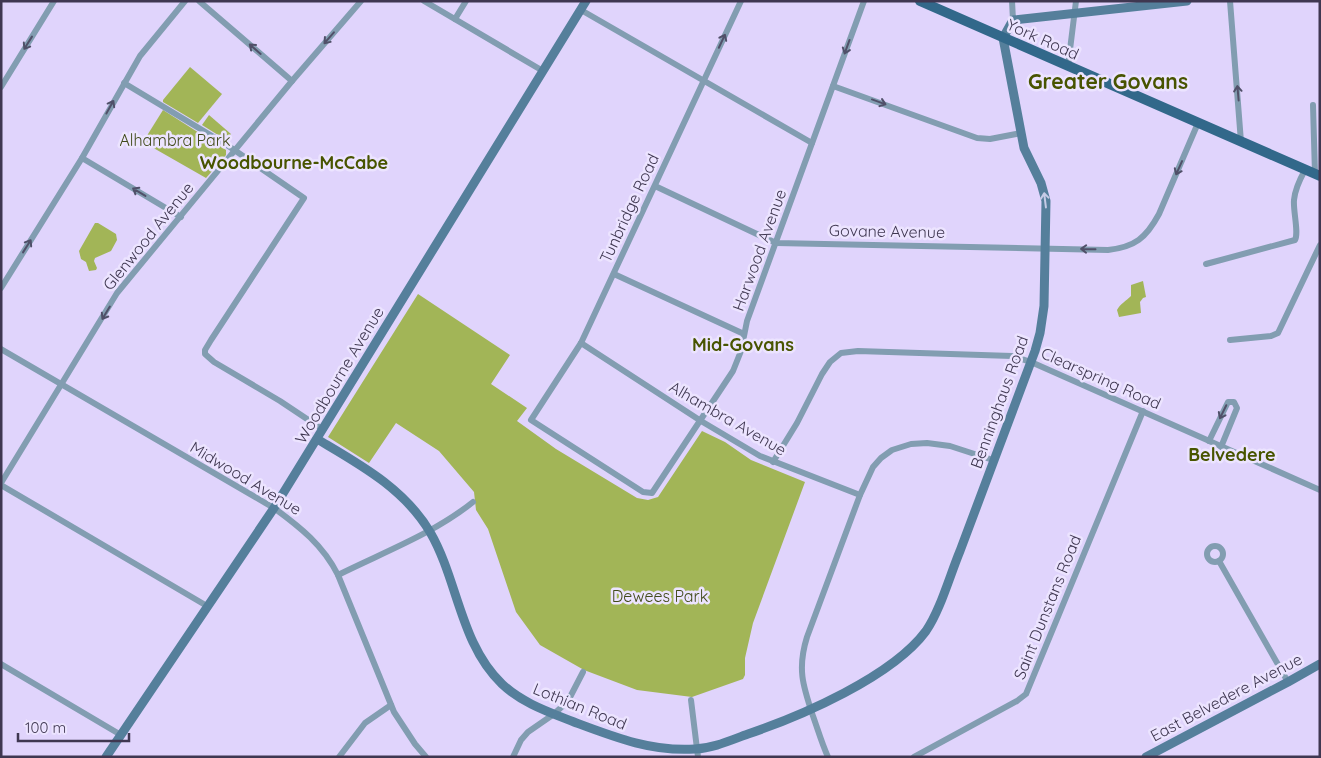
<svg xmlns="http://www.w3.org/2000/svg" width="1321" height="758" viewBox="0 0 1321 758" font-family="Quicksand,sans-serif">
<rect width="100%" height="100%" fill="#e0d4fc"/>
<!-- green -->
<g fill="#a2b557">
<path d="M190 67 222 94 198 123 163 102V100Z"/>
<path d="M163 110 226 150V155L206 178 143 142Z"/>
<path d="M209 115 231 134 226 140 202 125Z"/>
<path d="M95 223H98L116 234 117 240 111 251 95 258 94 261 97 268 96 270 89 271 86 262 81 259 79 251Z"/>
<path d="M1143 281 1146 297 1143 298 1140 302 1141 313 1119 317 1117 310C1120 304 1126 301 1131 296V285Z"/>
<path d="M418 294 510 355 491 384 527 408 517 421 556 449 637 498 648 500 658 497 702 431 725 442 751 460 805 482 753 623 745 658V675L743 679 692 697 637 690 584 670 540 645 516 612 488 529 476 510 474 492 439 451 396 423 369 463 328 437Z"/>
</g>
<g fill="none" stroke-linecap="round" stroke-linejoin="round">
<!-- street -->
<g stroke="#829db1" stroke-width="6">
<path d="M199 1 292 81"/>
<path d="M424 1 543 71"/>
<path d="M741 1 581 343 531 420 643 492 652 493 733 371 741 351 747 321 864 1"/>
<path d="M1012 1 1013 20"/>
<path d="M1230 1 1241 142"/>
<path d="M581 10 812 143"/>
<path d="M455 19 466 1"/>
<path d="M1068 66 1076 1"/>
<path d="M124 83 227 145 304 198 211 340 205 350V354L214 362 280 401 322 429"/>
<path d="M833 86 977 138 990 139 1021 133"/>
<path d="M1 87 54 1"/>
<path d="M1313 105 1315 174"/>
<path d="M82 158 181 217"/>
<path d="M655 186 776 243 1108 250C1135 247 1146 238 1159 214L1198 123"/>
<path d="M1206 264 1295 240C1299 233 1293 211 1294 200 1295 189 1300 179 1305 170"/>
<path d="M614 274 744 334"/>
<path d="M1 288 82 158 140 56 185 1"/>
<path d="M1230 340 1271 336 1278 333 1320 245"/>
<path d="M581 343 701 421 760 456 860 495"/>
<path d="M1 349 274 508C300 527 323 545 338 575L394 712 415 744 426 757"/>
<path d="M1209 441 1228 402H1234L1237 408 1221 447"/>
<path d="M773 462 797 423 822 374 830 362 841 353 858 351 1012 356 1031 362 1320 490"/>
<path d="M1 483 117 293 292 81 361 1"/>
<path d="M1 485 207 606"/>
<circle cx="1215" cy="554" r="8"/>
<path d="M1219 561 1288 682"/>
<path d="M338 575C384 552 433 534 473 502"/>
<path d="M1 664 121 735"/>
<path d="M691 700 698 757"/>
<path d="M339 757 365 723 391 705"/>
<path d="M513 757 521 740 528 732 554 714 568 701 583 672"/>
<path d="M828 757C822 744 818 730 813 716 803 686 797 669 807 637L860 495 873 467 881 458 892 450 911 444 927 443 950 446 993 460"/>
<path d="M914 757 1017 701 1026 694 1143 411"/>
</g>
<!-- secondary -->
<g stroke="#557f9b" stroke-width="9">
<path d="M317 439C359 464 404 488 430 532 458 580 460 644 502 684 522 703 549 712 574 722 614 737 652 752 695 749 714 748 731 740 748 734 801 716 892 677 926 631 940 611 950 575 960 551 985 484 1010 418 1035 351L1040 333 1044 306 1046 201 1041 183 1024 148 1003 38 1013 20 1187 1"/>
<path d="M106 757 274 508 586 1"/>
<path d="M1146 757 1288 682 1320 664"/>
</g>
<!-- primary -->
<path stroke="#32688a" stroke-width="10" d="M920 1 1320 176"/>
</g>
<!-- one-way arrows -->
<defs><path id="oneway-shaft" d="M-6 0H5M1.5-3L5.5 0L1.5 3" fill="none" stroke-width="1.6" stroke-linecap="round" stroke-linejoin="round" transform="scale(1.25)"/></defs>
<g stroke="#505069">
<use href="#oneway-shaft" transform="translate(329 38) rotate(131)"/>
<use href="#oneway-shaft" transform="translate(722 41) rotate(-65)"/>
<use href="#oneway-shaft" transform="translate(28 43) rotate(122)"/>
<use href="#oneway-shaft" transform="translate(847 47) rotate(110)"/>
<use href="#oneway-shaft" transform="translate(255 49) rotate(-139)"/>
<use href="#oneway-shaft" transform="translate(1238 93) rotate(-95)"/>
<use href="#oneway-shaft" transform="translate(879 102) rotate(20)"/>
<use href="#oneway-shaft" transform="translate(110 107) rotate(-61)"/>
<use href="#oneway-shaft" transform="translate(1179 168) rotate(114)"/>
<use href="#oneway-shaft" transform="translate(139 192) rotate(-149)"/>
<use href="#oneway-shaft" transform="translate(27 246) rotate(-58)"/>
<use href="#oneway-shaft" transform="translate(1088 249) rotate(-179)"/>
<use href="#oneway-shaft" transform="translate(106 313) rotate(121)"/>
<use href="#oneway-shaft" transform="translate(1223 412) rotate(116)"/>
</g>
<use stroke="#c6cbe6" href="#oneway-shaft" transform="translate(1045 200) rotate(-97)"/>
<g text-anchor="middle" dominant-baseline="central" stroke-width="5" stroke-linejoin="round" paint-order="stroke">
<!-- street labels -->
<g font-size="16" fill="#3f3751" stroke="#ece4ff">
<text transform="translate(1043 39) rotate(24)">York Road</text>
<text transform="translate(629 208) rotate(-65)">Tunbridge Road</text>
<text transform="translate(887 231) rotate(1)">Govane Avenue</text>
<text transform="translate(148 236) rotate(-51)">Glenwood Avenue</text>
<text transform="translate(759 250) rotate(-70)">Harwood Avenue</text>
<text transform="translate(339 375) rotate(-59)">Woodbourne Avenue</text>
<text transform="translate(1101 378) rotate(24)">Clearspring Road</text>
<text transform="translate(999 402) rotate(-70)">Benninghaus Road</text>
<text transform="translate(728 418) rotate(30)">Alhambra Avenue</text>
<text transform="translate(246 478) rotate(31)">Midwood Avenue</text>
<text transform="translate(1047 607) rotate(-68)">Saint Dunstans Road</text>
<text transform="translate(1226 697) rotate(-28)">East Belvedere Avenue</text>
<text transform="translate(580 706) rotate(22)">Lothian Road</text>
</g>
<!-- park labels -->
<g font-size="16" fill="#424b1b" stroke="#ece4ff">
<text x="175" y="140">Alhambra Park</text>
<text x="660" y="596">Dewees Park</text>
</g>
<!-- neighbourhood labels -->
<g font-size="18" font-weight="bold" fill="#485400" stroke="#ece4ff">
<text x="294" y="162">Woodbourne-McCabe</text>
<text x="743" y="344">Mid-Govans</text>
<text x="1232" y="454">Belvedere</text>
</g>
<!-- district labels -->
<g font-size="21" font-weight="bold" fill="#485400" stroke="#ece4ff">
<text x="1108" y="81">Greater Govans</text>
</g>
</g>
<!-- border -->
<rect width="1321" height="758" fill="none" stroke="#3f3751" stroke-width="5"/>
<!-- scale -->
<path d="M18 733v8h111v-8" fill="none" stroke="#3f3751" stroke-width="2.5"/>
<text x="25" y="733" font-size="15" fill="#3f3751" stroke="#ece4ff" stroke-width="4" paint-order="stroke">100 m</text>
</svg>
